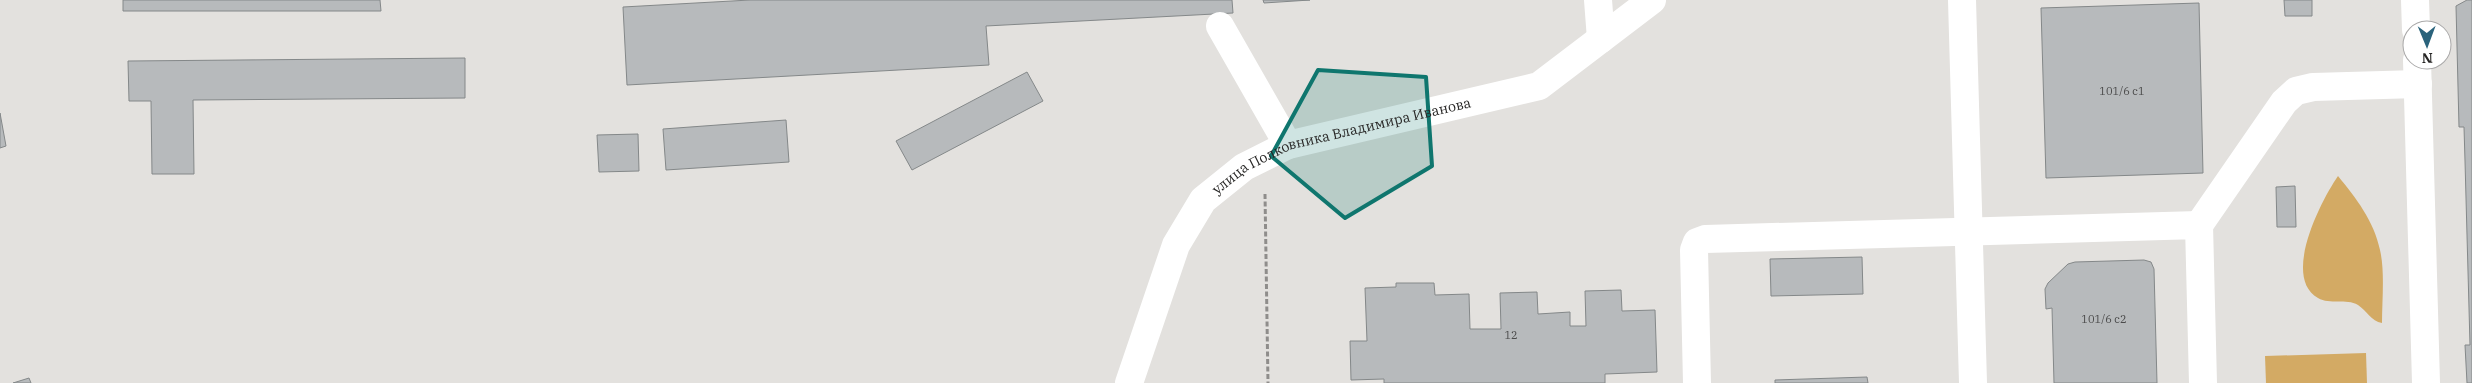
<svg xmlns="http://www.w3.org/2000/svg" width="2472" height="383" viewBox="0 0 2472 383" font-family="'IBM Plex Serif',serif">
<rect width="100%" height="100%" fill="#e3e1de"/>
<!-- green -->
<g fill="#d3aa64">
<path d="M2338 176C2356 198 2374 221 2380 250 2385 271 2382 301 2382 323 2371 321 2367 311 2358 305 2346 298 2330 305 2318 298 2281 277 2322 199 2338 176Z"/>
<path d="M2366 353 2367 383H2266L2265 356Z"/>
</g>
<!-- building -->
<g fill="#b7babc" stroke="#848889">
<path d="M123 0H380L381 11H123Z"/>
<path d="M750 0H1232L1233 13 986 26 989 65 627 85 623 7Z"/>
<path d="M1263 0H1310L1264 3Z"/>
<path d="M2284 0H2312V16H2285Z"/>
<path d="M2467 0H2472V383H2467L2465 345H2470L2465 161 2464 127H2459L2456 6Z"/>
<path d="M2199 3 2203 173 2046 178 2041 8Z"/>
<path d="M465 58V98L193 100 194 174H152L151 101H129L128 61Z"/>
<path d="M1027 72 1043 101 912 170 896 141Z"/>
<path d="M0 113 6 146 0 148Z"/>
<path d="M786 120 789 162 666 170 663 129Z"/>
<path d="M638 134 639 171 599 172 597 135Z"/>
<path d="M2295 186 2296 227H2277L2276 187Z"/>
<path d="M1862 257 1863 294 1771 296 1770 259Z"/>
<path d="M2144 260 2151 262 2154 269 2157 383H2054L2052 308 2046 309 2045 289 2048 283 2068 264 2075 262Z"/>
<path d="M1396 283H1434L1435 295 1469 294 1470 329H1501L1500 293 1537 292 1538 314 1570 312V326H1586L1585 291 1621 290 1622 311 1655 310 1657 372 1605 374V383H1384V379L1351 380 1350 341H1367L1365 288 1396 287Z"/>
<path d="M1867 377 1868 383H1775V380Z"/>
<path d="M29 378 31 383H13Z"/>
</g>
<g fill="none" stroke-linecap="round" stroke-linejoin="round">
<!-- path -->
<path stroke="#8f8d8b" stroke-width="3" stroke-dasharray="5 2.5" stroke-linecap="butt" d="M1265 194 1268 383"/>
<!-- minor -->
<g stroke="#fff" stroke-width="28">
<path d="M1598 0 1601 39"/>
<path d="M1962 0 1973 383"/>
<path d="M2415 0 2416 30"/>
<path d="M1220 26 1288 145"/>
<path d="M2417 60 2426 383"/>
<path d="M2199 225 2284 102 2296 91 2313 87 2418 84"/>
<path id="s1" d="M1129 383 1176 245 1203 200 1244 167 1288 145 1539 86 1652 0"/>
<path d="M1697 383 1694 250 1697 242 1705 239 2199 225 2203 383"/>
</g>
</g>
<!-- marked area -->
<path fill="#0f766e" fill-opacity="0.2" stroke="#0f766e" stroke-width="4" stroke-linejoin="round" d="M1318 70 1426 77 1432 166 1345 218 1271 156Z"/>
<g text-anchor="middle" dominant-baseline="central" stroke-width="4.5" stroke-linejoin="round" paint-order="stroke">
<!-- number labels -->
<g font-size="11" fill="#4b4b4b">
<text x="2122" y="91">101/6 с1</text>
<text x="2104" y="319">101/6 с2</text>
<text x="1511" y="335">12</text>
</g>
<!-- street labels -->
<g font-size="14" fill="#272625" stroke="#fff">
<text stroke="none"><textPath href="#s1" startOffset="350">улица Полковника Владимира Иванова</textPath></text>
</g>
</g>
<!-- north arrow -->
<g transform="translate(2427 45) rotate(179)"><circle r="24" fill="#ffffff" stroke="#a9a8a8"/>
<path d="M0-4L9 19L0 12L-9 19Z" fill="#2a637c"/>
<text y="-8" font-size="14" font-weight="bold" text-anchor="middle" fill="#272625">N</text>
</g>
</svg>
